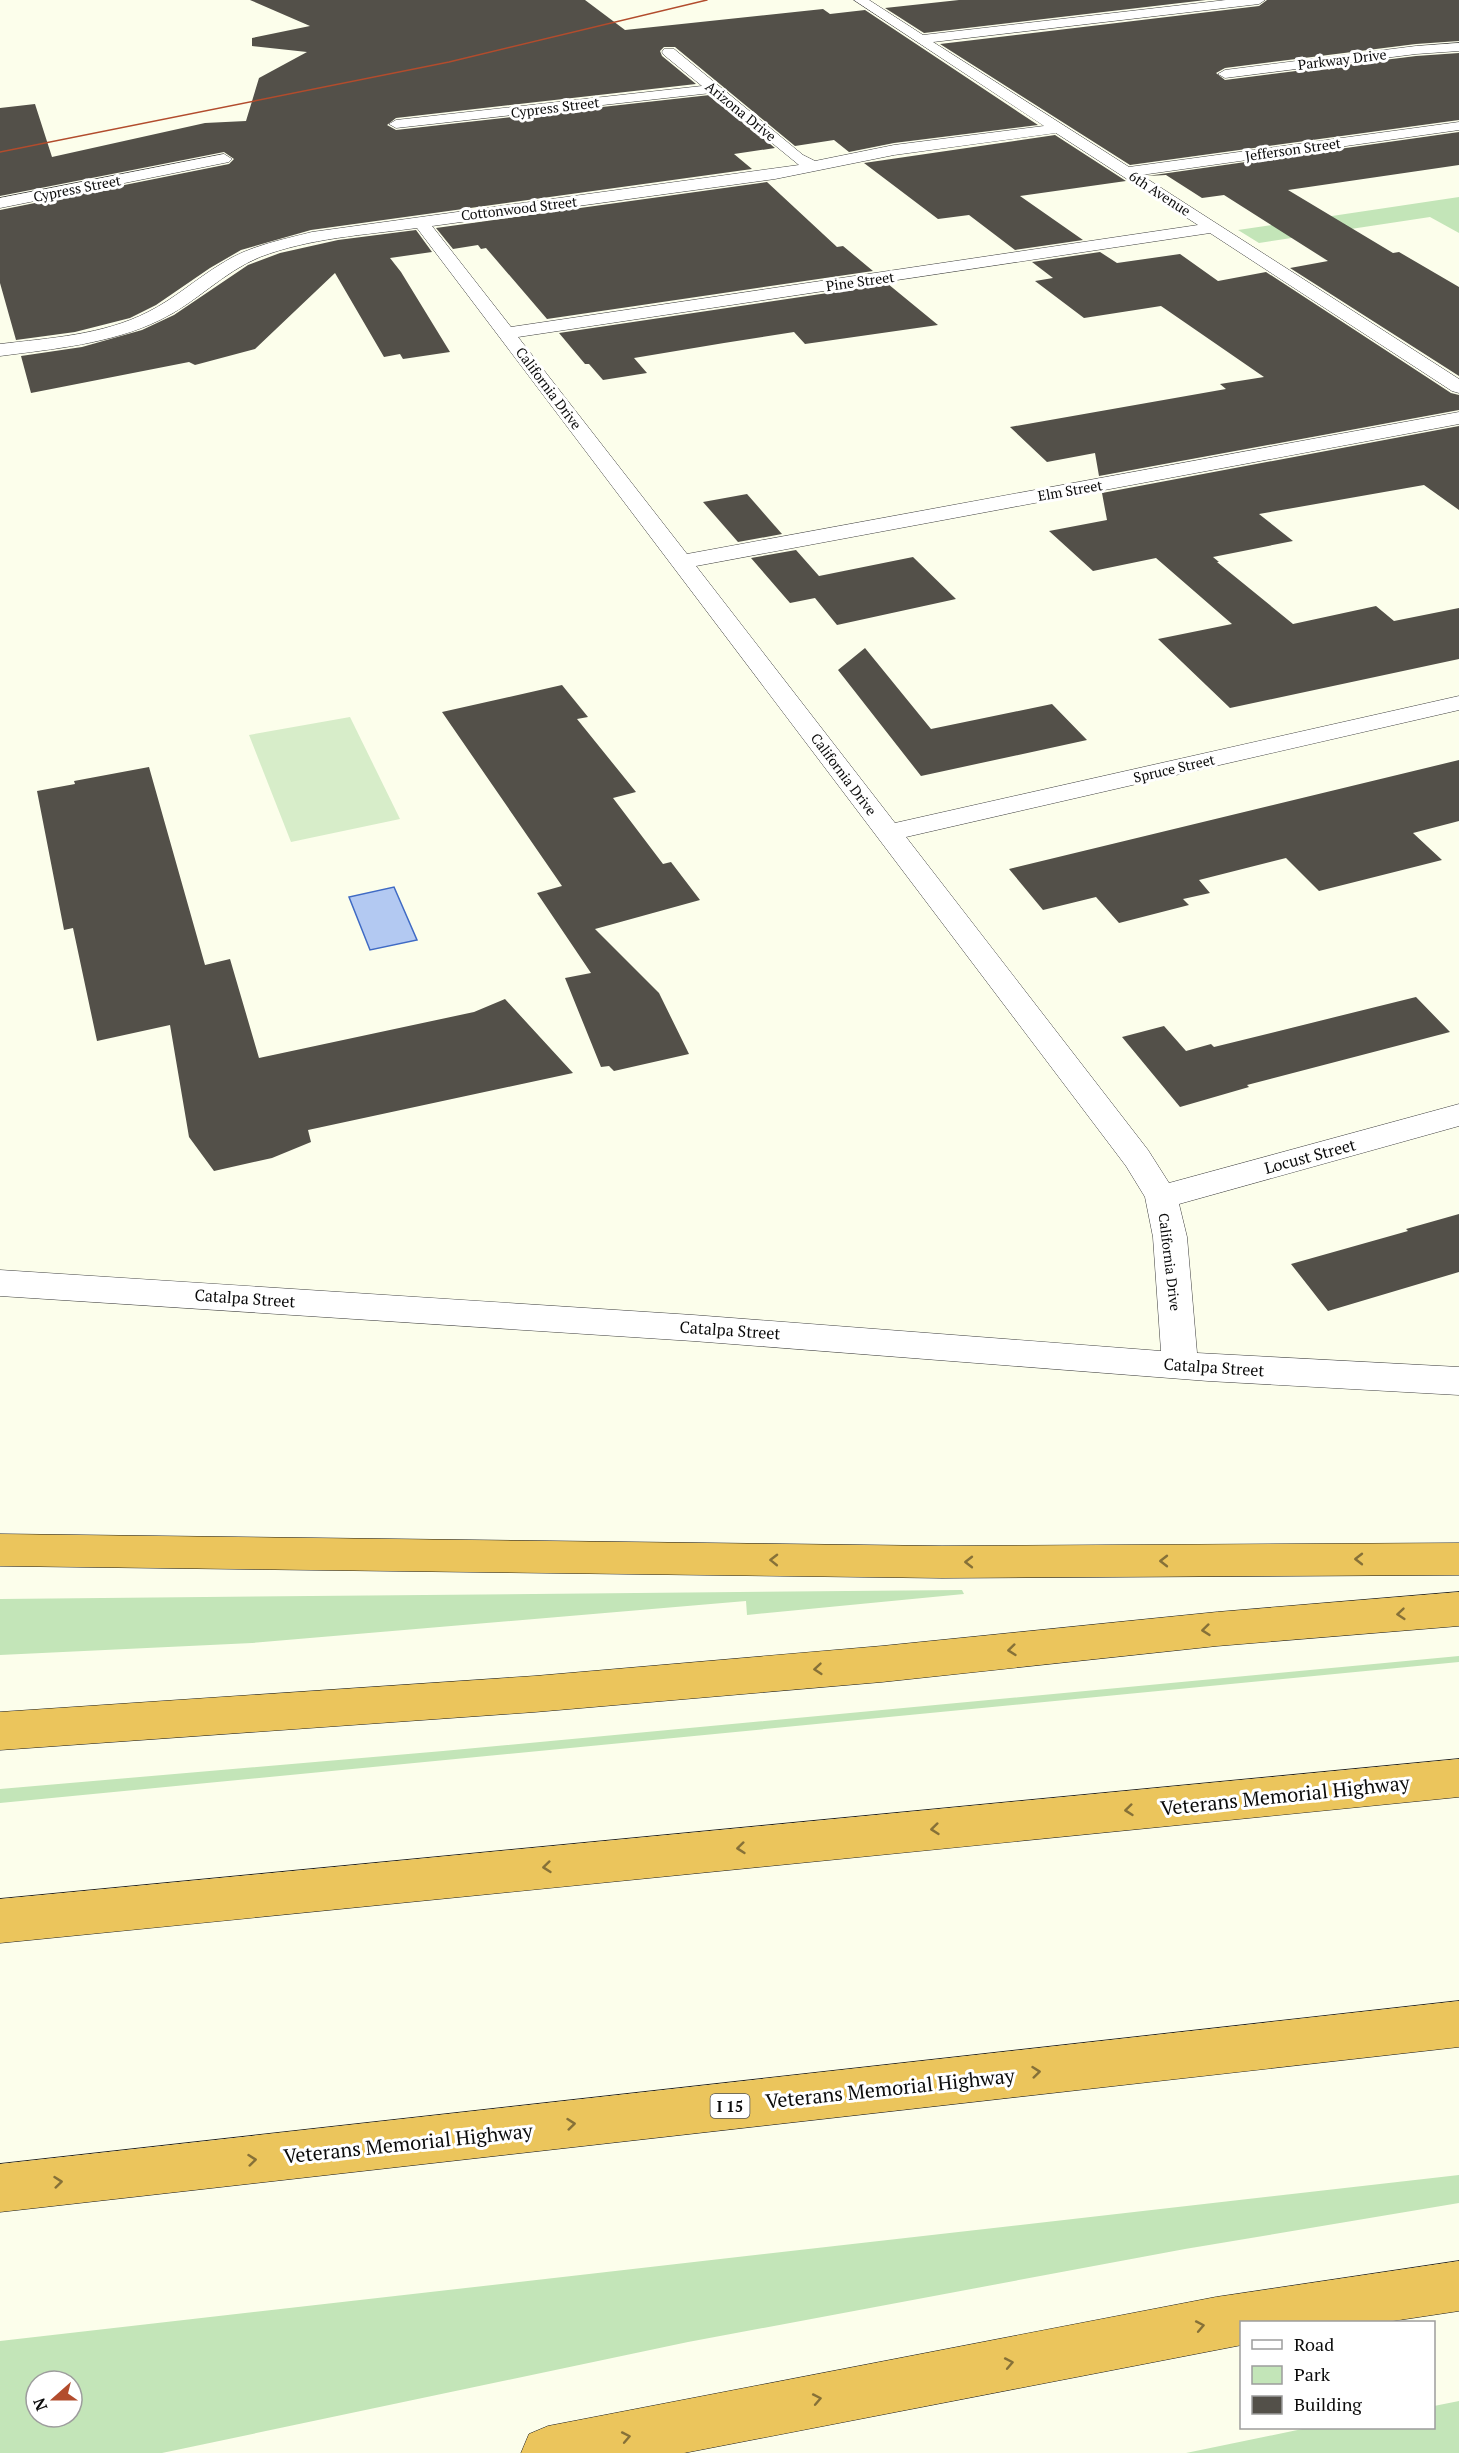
<svg xmlns="http://www.w3.org/2000/svg" width="1459" height="2453" viewBox="0 0 1459 2453" font-family="'PT Serif',serif">
<rect width="100%" height="100%" fill="#fcfeeb"/>
<!-- green -->
<g fill="#c3e5b8" fill-rule="evenodd">
<path d="M1459 197V233L1430 217 1259 243 1238 230Z"/>
<path d="M962 1590 964 1594 747 1615 746 1601 252 1643 0 1655V1599Z"/>
<path d="M1459 1656V1662L0 1803V1789L443 1751Z"/>
<path d="M1459 2175V2203L1185 2249 688 2342 162 2453H0V2341ZM36 2381H72V2417H36Z"/>
<path d="M1459 2401V2453H1186L1307 2428H1434V2406Z"/>
</g>
<!-- pitch -->
<path fill="#d7edc9" d="M350 717 400 819 291 842 249 735Z"/>
<!-- water -->
<path fill="#b3c9f2" stroke="#3f6ac4" stroke-width="1.5" d="M394 887 417 940 370 950 349 897Z"/>
<!-- building -->
<g fill="#535049">
<path d="M250 0H585L625 30 823 9 830 14 865 10 1038 125 894 143 849 152 834 140 795 146 675 47H664L660 51 662 56 696 84 396 118 387 125 396 130 710 95 775 148 734 154 752 169 311 230 241 250 210 268 156 305 130 318 75 332 16 340 0 283V210L229 164 234 159 224 152 0 196V108L35 104 52 157 205 123 246 121 259 78 307 52 252 46V38L310 26Z"/>
<path d="M959 0H1206L924 33 885 8Z"/>
<path d="M1267 0H1459V41L1416 44 1225 68 1216 73 1225 80 1416 56 1459 53V120L1130 165 940 44 1259 6Z"/>
<path d="M1459 132V165L1288 190 1393 253 1399 252 1459 287V376L1290 268 1328 261 1224 195 1202 198 1166 175 1147 176Z"/>
<path d="M1055 135 1126 181 1020 196 1083 240 1015 250 969 215 938 219 864 163Z"/>
<path d="M767 182 837 247 843 246 873 271 547 319 486 248 481 249 478 245 453 249 436 228Z"/>
<path d="M416 230 432 252 390 258 401 272 450 352 403 359 400 354 384 357 335 273 255 349 195 365 189 362 31 393 21 356 82 347 142 330 174 315 248 265 280 253 338 240Z"/>
<path d="M1100 252 1117 263 1180 254 1218 281 1266 272 1451 393 1459 395V410L1099 476 1095 453 1047 462 1010 427 1226 389 1220 384 1264 377 1161 306 1084 318 1035 281 1053 278 1032 262Z"/>
<path d="M888 284 938 325 805 344 794 332 724 343 634 358 647 373 603 380 589 364H585L559 333Z"/>
<path d="M1459 426V510L1424 485 1259 514 1293 541 1213 557 1219 562H1217L1293 624 1376 606 1394 621 1459 608V659L1230 708 1158 639 1232 624 1156 558 1093 571 1049 531 1107 520 1102 493Z"/>
<path d="M747 494 782 534 738 542 703 502Z"/>
<path d="M796 550 819 576 913 557 956 599 837 625 815 598 790 603 751 558Z"/>
<path d="M865 648 931 729 1052 704 1087 740 921 776 838 670Z"/>
<path d="M562 685 588 717 577 719 636 792 613 798 663 864 671 862 700 900 595 929 659 993 689 1054 614 1071 609 1066 601 1067 565 978 591 973 537 893 562 886 442 712Z"/>
<path d="M1459 760V821L1413 833 1442 860 1319 891 1286 858 1199 880 1210 893 1183 899 1189 905 1119 923 1096 897 1043 910 1009 869Z"/>
<path d="M149 767 205 965 230 959 259 1058 474 1012 505 999 573 1073 308 1130 311 1142 272 1158 214 1171 189 1137 170 1025 97 1041 73 928 64 930 37 791 75 784 74 781Z"/>
<path d="M1416 997 1450 1032 1247 1085 1249 1087 1180 1107 1122 1037 1164 1026 1186 1051 1211 1044 1214 1047Z"/>
<path d="M1459 1214V1272L1328 1311 1291 1264 1408 1231 1406 1229Z"/>
</g>
<g fill="none" stroke-linecap="round" stroke-linejoin="round">
<!-- minor casing -->
<g stroke="#3e3e3e" stroke-width="1">
<g id="minor">
<path d="M854 0H869L923 35 1226 0H1265L1259 4 933 42 1129 167 1459 122V130L1141 175 1459 379V393L1452 391 1210 233 518 337 687 554 1459 412V424L696 566 895 823 1459 696V710L906 837 1148 1150 1169 1183 1459 1104V1126L1179 1204 1187 1237 1197 1353 1459 1367V1395L1208 1381 693 1341 0 1296V1270L693 1315 1161 1351 1153 1237 1145 1197 1126 1166 417 228C364 235 310 238 260 257 223 272 196 303 160 320 111 344 53 349 0 356V344C50 338 103 335 148 312 174 299 196 279 221 264 248 246 281 240 312 232L799 165 711 93 396 128 389 124 396 120 702 86 664 55 662 52 664 49H674L803 155 815 161 894 145 1044 126ZM1056 133 1198 225 511 327 432 226 775 179 894 155Z"/>
<path d="M1459 43V51L1416 54 1225 78 1218 74 1225 70 1416 46Z"/>
<path d="M224 154 232 159 229 162 0 208V198Z"/>
</g>
</g>
<!-- highway casing -->
<g stroke="#1c1c1c" stroke-width="1">
<g id="highway">
<path d="M0 1534 942 1546 1459 1543V1575L942 1578 0 1566Z"/>
<path d="M1459 1592V1626L1217 1646 882 1682 535 1712 0 1750V1712L535 1676 882 1646 1217 1612Z"/>
<path d="M1459 1759V1797L0 1943V1899Z"/>
<path d="M1459 2001V2047L0 2212V2164Z"/>
<path d="M1459 2261V2311L1386 2322H1242V2345L684 2453H521L529 2434 548 2426 1216 2297Z"/>
</g>
</g>
<!-- minor -->
<use href="#minor" fill="#fff" fill-rule="evenodd"/>
<!-- highway -->
<use href="#highway" fill="#ebc55c" fill-rule="evenodd"/>
<!-- tram -->
<path stroke="#b24c2d" stroke-width="1.5" d="M0 152 449 62 707 0"/>
</g>
<!-- one-way arrows -->
<defs><path id="oneway-chevron" d="M-2-3.5L2.5 0L-2 3.5" fill="none" stroke-width="1.6" stroke-linecap="round" stroke-linejoin="round" transform="scale(1.5)"/></defs>
<g stroke="#867138">
<use href="#oneway-chevron" transform="translate(1359 1559) rotate(180)"/>
<use href="#oneway-chevron" transform="translate(774 1560) rotate(-179)"/>
<use href="#oneway-chevron" transform="translate(1164 1561) rotate(180)"/>
<use href="#oneway-chevron" transform="translate(969 1562) rotate(180)"/>
<use href="#oneway-chevron" transform="translate(1401 1614) rotate(175)"/>
<use href="#oneway-chevron" transform="translate(1206 1630) rotate(174)"/>
<use href="#oneway-chevron" transform="translate(1012 1650) rotate(174)"/>
<use href="#oneway-chevron" transform="translate(818 1669) rotate(175)"/>
<use href="#oneway-chevron" transform="translate(1129 1810) rotate(174)"/>
<use href="#oneway-chevron" transform="translate(935 1829) rotate(174)"/>
<use href="#oneway-chevron" transform="translate(741 1848) rotate(174)"/>
<use href="#oneway-chevron" transform="translate(547 1867) rotate(174)"/>
<use href="#oneway-chevron" transform="translate(1036 2072) rotate(-6)"/>
<use href="#oneway-chevron" transform="translate(571 2124) rotate(-6)"/>
<use href="#oneway-chevron" transform="translate(252 2160) rotate(-6)"/>
<use href="#oneway-chevron" transform="translate(58 2182) rotate(-6)"/>
<use href="#oneway-chevron" transform="translate(1200 2326) rotate(-11)"/>
<use href="#oneway-chevron" transform="translate(1009 2363) rotate(-11)"/>
<use href="#oneway-chevron" transform="translate(817 2399) rotate(-11)"/>
<use href="#oneway-chevron" transform="translate(626 2437) rotate(-11)"/>
</g>
<g text-anchor="middle" dominant-baseline="central" stroke-width="6" stroke-linejoin="round" paint-order="stroke">
<!-- far-street labels -->
<g font-size="14" fill="#0b0b0b" stroke="#fff">
<text transform="translate(1342 59) rotate(-7)">Parkway Drive</text>
<text transform="translate(555 107) rotate(-7)">Cypress Street</text>
<text transform="translate(741 111) rotate(39)">Arizona Drive</text>
<text transform="translate(1293 149) rotate(-8)">Jefferson Street</text>
<text transform="translate(77 188) rotate(-11)">Cypress Street</text>
<text transform="translate(1160 193) rotate(33)">6th Avenue</text>
<text transform="translate(519 208) rotate(-7)">Cottonwood Street</text>
<text transform="translate(860 281) rotate(-8)">Pine Street</text>
<text transform="translate(549 388) rotate(53)">California Drive</text>
<text transform="translate(1070 490) rotate(-10)">Elm Street</text>
<text transform="translate(1174 768) rotate(-13)">Spruce Street</text>
<text transform="translate(844 774) rotate(53)">California Drive</text>
<text transform="translate(1170 1262) rotate(83)">California Drive</text>
</g>
<!-- shield labels -->
<rect fill="#fff" stroke="#545454" stroke-width="1.5" x="710.5" y="2094" width="39" height="24" rx="4.5"/>
<g font-size="15" font-weight="bold" fill="#0b0b0b">
<text x="730" y="2106">I 15</text>
</g>
<!-- street labels -->
<g font-size="16" fill="#0b0b0b" stroke="#fff">
<text transform="translate(1310 1156) rotate(-15)">Locust Street</text>
<text transform="translate(245 1298) rotate(4)">Catalpa Street</text>
<text transform="translate(730 1330) rotate(4)">Catalpa Street</text>
<text transform="translate(1214 1367) rotate(4)">Catalpa Street</text>
</g>
<!-- near-street labels -->
<g font-size="20" fill="#0b0b0b" stroke="#fff">
<text transform="translate(1285 1795) rotate(-6)">Veterans Memorial Highway</text>
<text transform="translate(890 2088) rotate(-6)">Veterans Memorial Highway</text>
<text transform="translate(408 2143) rotate(-6)">Veterans Memorial Highway</text>
</g>
</g>
<!-- legend -->
<rect x="1240" y="2321" width="195" height="108" fill="#ffffff" stroke="#9d9d9d" stroke-width="1.5"/>
<rect x="1252" y="2340" width="30" height="9" fill="#ffffff" stroke="#9d9d9d" stroke-width="1.5"/>
<text x="1294" y="2351" font-size="18" fill="#0b0b0b">Road</text>
<rect x="1252" y="2366" width="30" height="18" fill="#c3e5b8" stroke="#9d9d9d" stroke-width="1.5"/>
<text x="1294" y="2381" font-size="18" fill="#0b0b0b">Park</text>
<rect x="1252" y="2396" width="30" height="18" fill="#535049" stroke="#9d9d9d" stroke-width="1.5"/>
<text x="1294" y="2411" font-size="18" fill="#0b0b0b">Building</text>
<!-- north arrow -->
<g transform="translate(54 2399) rotate(249)"><circle r="28" fill="#ffffff" stroke="#9d9d9d" stroke-width="1.5"/>
<path d="M0-4.5L10 22L0 15L-10 22Z" fill="#b24c2d"/>
<text y="-9" font-size="16" font-weight="bold" text-anchor="middle" fill="#0b0b0b">N</text>
</g>
</svg>
